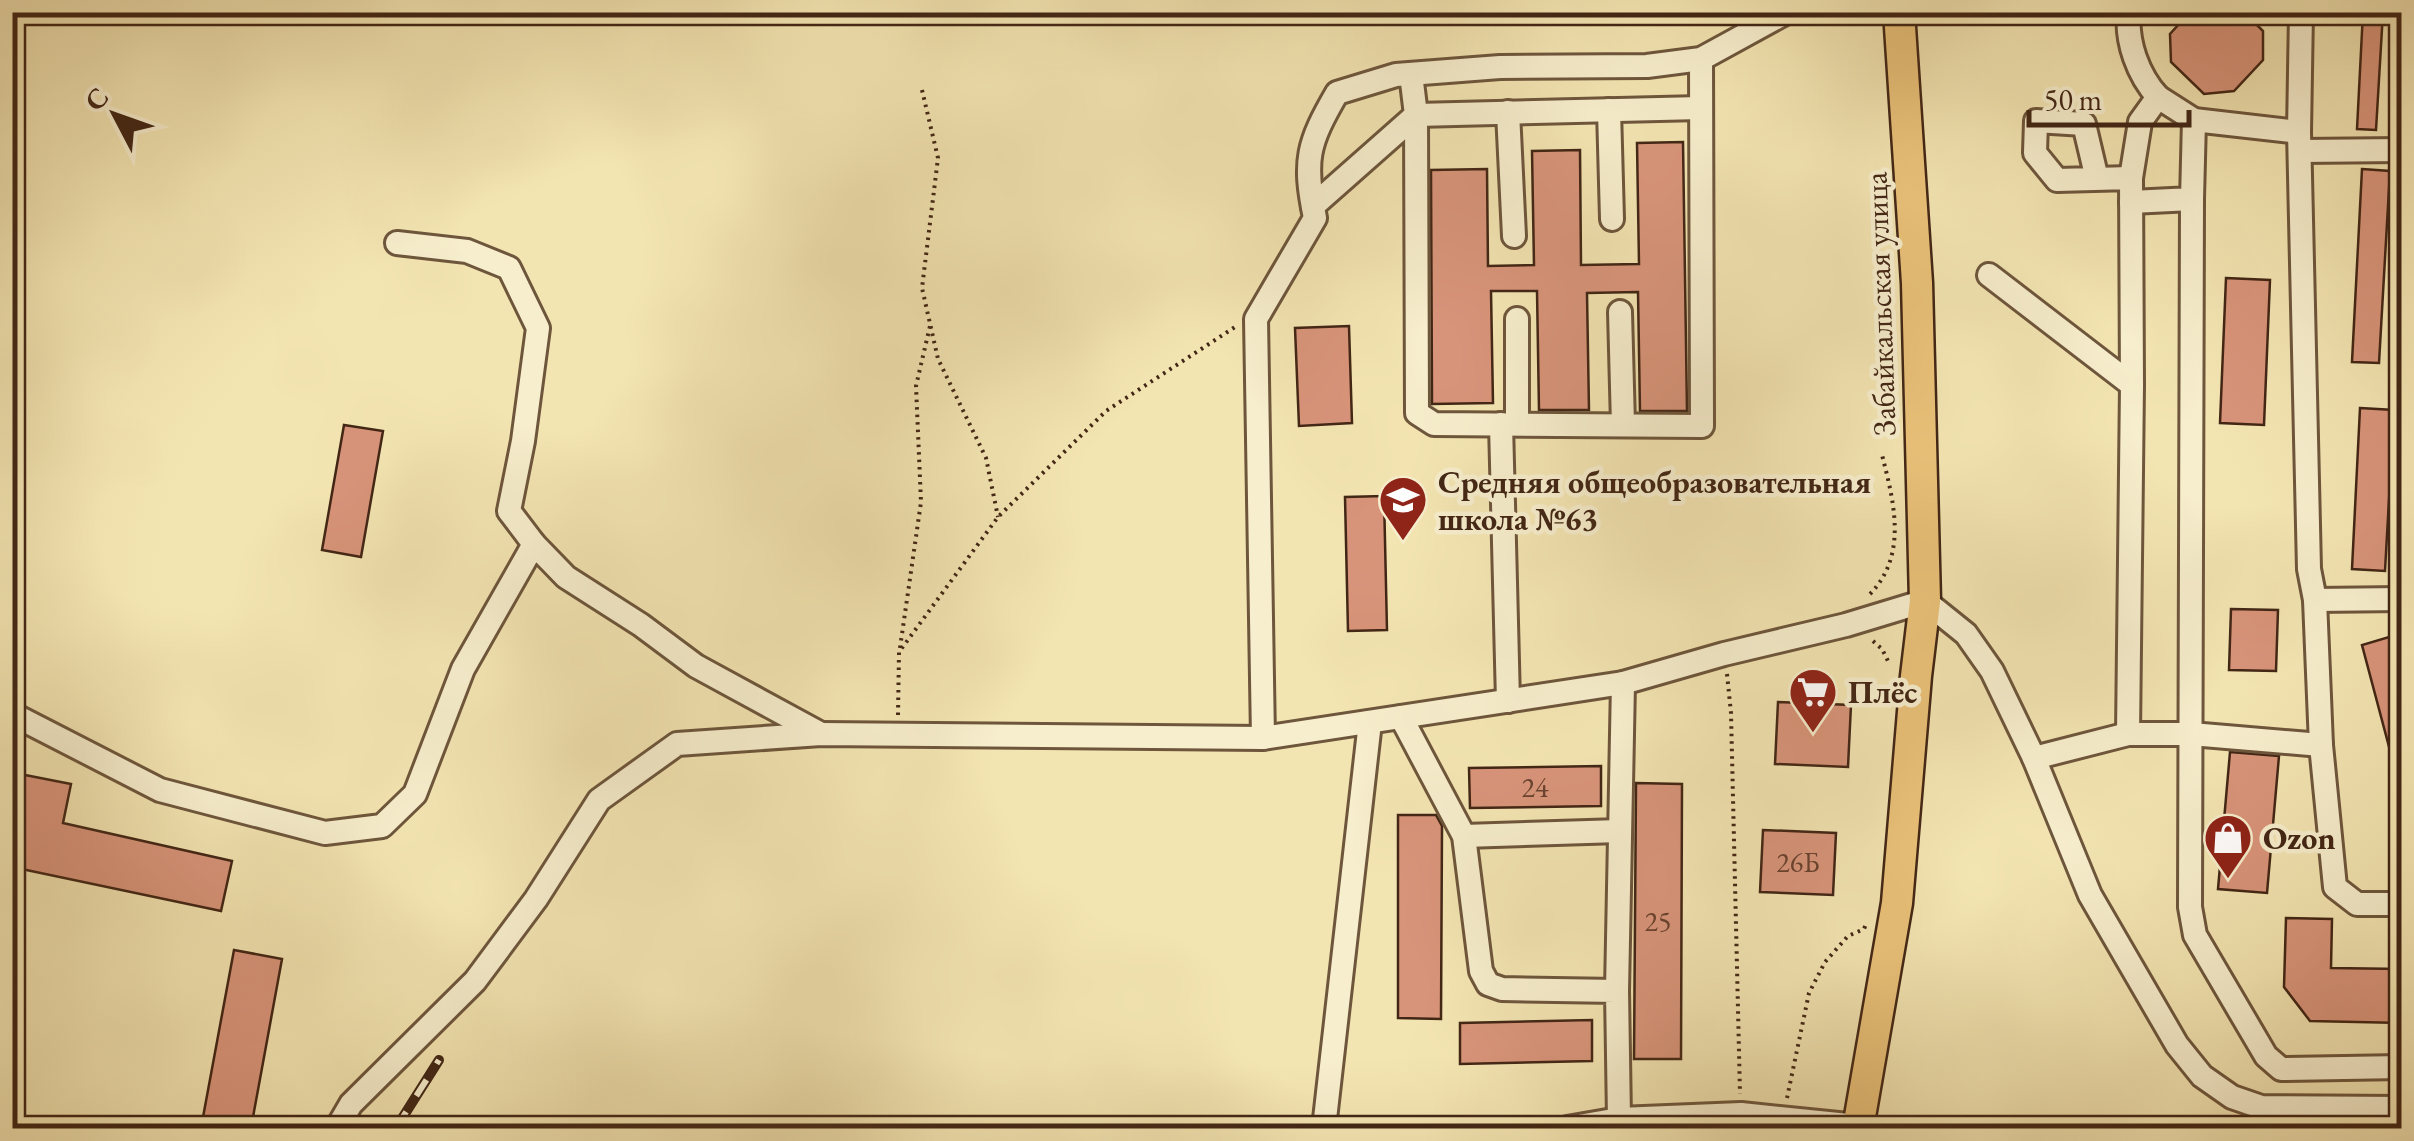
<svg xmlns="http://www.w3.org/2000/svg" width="2414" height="1141" viewBox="0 0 2414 1141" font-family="'EB Garamond',serif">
<rect width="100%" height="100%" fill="#f3e5b2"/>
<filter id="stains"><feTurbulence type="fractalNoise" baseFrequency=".002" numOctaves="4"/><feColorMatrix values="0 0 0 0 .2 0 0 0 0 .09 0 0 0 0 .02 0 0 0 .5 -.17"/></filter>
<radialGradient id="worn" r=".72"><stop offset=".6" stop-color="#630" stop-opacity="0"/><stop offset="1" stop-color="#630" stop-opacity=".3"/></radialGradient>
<!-- building -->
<g fill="#d8947a" stroke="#422615" stroke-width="2.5">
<path d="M2190 12H2244L2263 31V60L2234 91 2204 94 2171 62 2170 34Z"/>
<path d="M2363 12H2383L2376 130 2357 129Z"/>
<path d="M1683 142 1687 411H1640L1638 292 1587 293 1589 410H1539L1537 291H1491L1493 403 1432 404 1431 170 1487 169 1488 266 1534 265 1532 151 1580 150 1581 265 1639 264 1637 143Z"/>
<path d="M2362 169 2390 171 2379 363 2352 362Z"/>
<path d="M2226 278 2270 280 2264 425 2220 423Z"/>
<path d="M1349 326 1352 423 1299 426 1295 328Z"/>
<path d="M2360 408 2394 410 2385 571 2352 569Z"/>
<path d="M344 425 383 431 361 557 322 550Z"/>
<path d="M1384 496 1387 630 1348 631 1345 497Z"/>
<path d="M2231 609 2278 610 2276 671 2229 670Z"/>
<path d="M2389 637 2402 682V772L2396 773 2362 645Z"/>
<path d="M1778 702 1851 705 1848 767 1775 764Z"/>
<path d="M2230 752 2279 756 2267 893 2218 889Z"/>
<path d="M1601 766V806L1470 808 1469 768Z"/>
<path d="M20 774 71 784 63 823 232 861 221 911 12 867V810Z"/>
<path d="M1636 783 1682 784 1681 1059H1634Z"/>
<path d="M1398 815H1436L1442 826 1441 1019 1398 1018Z"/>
<path d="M1763 830 1836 833 1833 895 1760 892Z"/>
<path d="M2286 918 2332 919 2331 968 2402 969V1023L2310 1021 2284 987Z"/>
<path d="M234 950 282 959 251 1128H201Z"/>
<path d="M1592 1020V1061L1460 1064V1023Z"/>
</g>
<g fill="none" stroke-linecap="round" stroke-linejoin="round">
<!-- minor casing -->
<g stroke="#6e563c" stroke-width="28">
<g id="minor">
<path d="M2129 12C2126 42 2138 75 2158 97"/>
<path d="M1411 74 1416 115 1417 413 1434 424 1702 426 1701 59"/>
<path d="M1609 110 1612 219"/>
<path d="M1508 112 1514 236"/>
<path d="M2300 151 2402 150"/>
<path d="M2131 178 2140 122 2158 97 2194 120"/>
<path d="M2097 179 2084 124 2036 121 2035 153 2057 180 2131 178 2132 385 2128 734"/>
<path d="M2192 199 2190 907 2195 935 2266 1056 2281 1069 2402 1067"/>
<path d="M2131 202 2192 199 2194 120 2299 132"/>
<path d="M1313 206 1416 115 1701 108"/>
<path d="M397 243 467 251 509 268 538 328 523 441 509 511 534 544"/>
<path d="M1989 275 2132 385"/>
<path d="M1620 312 1623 425"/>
<path d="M1501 424 1508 701"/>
<path d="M1517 424V319"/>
<path d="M2315 600 2402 599"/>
<path d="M12 714 160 790 325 833 382 826 415 794 463 669 534 544 566 577 641 625 696 666 821 734"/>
<path d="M1401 717 1464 836 1481 971 1488 984 1502 989 1617 991 1619 1119"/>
<path d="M1263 738 1256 319 1315 218C1303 160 1308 143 1337 93L1396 75 1500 67 1647 66 1701 59 1787 12"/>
<path d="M2321 745 2335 887 2357 904H2402"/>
<path d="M2034 758 2128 734H2191L2321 745 2315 600 2309 569 2299 132 2301 12"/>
<path d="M1464 836 1620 831"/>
<path d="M1617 991 1623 683"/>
<path d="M337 1128 351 1104 475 981 536 899 599 800 677 744 821 734 1263 738 1623 683 1724 654 1846 625 1925 601 1966 634 1992 671 2034 758 2090 895 2177 1045 2202 1076 2232 1097 2261 1107 2402 1108"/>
<path d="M1324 1128 1370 722"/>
<path d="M1567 1128 1619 1119 1741 1114 1858 1126"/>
</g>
</g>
<!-- major casing -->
<g stroke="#422615" stroke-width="35">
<path id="major" d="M1858 1128 1897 903 1916 676 1925 601 1917 283 1899 12"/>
</g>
<!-- path -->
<g stroke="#422615" stroke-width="4" stroke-dasharray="2.5 5" stroke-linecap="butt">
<path d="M922 90 938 158 922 288 938 359 986 458 998 517"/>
<path d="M1870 594C1908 555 1894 502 1882 455"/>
<path d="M1873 641 1882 649 1890 665"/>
<path d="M900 648 921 502 916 386 930 326"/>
<path d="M1727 674 1731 713 1740 1094"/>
<path d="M898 715 899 652 998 517 1106 411 1235 327"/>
<path d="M1787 1098 1809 993 1825 962 1848 936 1864 929 1866 924"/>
</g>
<!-- minor -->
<use href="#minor" stroke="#f7eecd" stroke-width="22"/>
<!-- major -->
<use href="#major" stroke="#eac279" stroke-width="30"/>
<!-- rail casing -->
<g stroke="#422615" stroke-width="10">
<path id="rail" d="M396 1128 439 1060"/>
</g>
<!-- rail -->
<use href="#rail" stroke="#f7eecd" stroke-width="6" stroke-dasharray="19" stroke-linecap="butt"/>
</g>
<!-- icons -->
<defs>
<g id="school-pin" transform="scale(2.5)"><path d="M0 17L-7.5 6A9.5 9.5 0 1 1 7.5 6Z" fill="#8f2418" stroke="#f7eecd"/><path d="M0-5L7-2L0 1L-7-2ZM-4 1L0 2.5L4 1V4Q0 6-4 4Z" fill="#fff"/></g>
<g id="supermarket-pin" transform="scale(2.5)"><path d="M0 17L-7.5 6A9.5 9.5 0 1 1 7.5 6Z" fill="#8f2418" stroke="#f7eecd"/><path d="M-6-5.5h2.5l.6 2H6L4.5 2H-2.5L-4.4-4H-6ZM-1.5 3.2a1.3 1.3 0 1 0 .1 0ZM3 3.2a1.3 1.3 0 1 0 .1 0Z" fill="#fff"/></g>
<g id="shop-pin" transform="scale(2.5)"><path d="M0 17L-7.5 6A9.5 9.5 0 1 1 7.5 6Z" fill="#8f2418" stroke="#f7eecd"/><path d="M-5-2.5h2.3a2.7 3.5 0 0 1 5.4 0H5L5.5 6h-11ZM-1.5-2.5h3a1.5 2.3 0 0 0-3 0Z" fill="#fff"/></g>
</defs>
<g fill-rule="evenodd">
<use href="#school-pin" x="1403" y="500"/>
<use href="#supermarket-pin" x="1813" y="692"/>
<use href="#shop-pin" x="2228" y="838"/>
</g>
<g text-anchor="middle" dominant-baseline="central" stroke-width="9" stroke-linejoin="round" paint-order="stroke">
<!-- number labels -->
<g font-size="28" fill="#68422e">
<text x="1535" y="787">24</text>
<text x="1798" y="862">26Б</text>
<text x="1658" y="921">25</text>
</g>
<!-- street labels -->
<g font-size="32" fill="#422615" stroke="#f7eecd">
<text transform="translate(1880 304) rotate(-92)">Забайкальская улица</text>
</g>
<!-- poi labels -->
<g font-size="32" font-weight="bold" fill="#422615" stroke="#f7eecd" text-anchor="start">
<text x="1438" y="482">Средняя общеобразовательная<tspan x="1438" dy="37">школа №63</tspan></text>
<text x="1848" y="692">Плёс</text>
<text x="2263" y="838">Ozon</text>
</g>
</g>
<!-- margin -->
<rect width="2414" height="1141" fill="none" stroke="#f3e5b2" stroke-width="50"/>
<rect x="15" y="15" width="2384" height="1111" fill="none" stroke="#422615" stroke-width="5"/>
<rect x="25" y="25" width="2364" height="1091" fill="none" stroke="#422615" stroke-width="2.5"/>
<!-- north arrow -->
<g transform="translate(115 115) rotate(311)" stroke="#f7eecd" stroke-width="8" paint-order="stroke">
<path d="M0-8L18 38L0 25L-18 38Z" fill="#422615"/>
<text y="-15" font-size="28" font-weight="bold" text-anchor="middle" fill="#422615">С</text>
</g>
<!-- scale -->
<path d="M2029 110v15h160v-15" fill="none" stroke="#422615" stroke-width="5"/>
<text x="2044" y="110" font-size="30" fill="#422615" stroke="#f7eecd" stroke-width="8" paint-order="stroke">50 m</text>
<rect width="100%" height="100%" filter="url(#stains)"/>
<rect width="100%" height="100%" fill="url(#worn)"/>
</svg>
